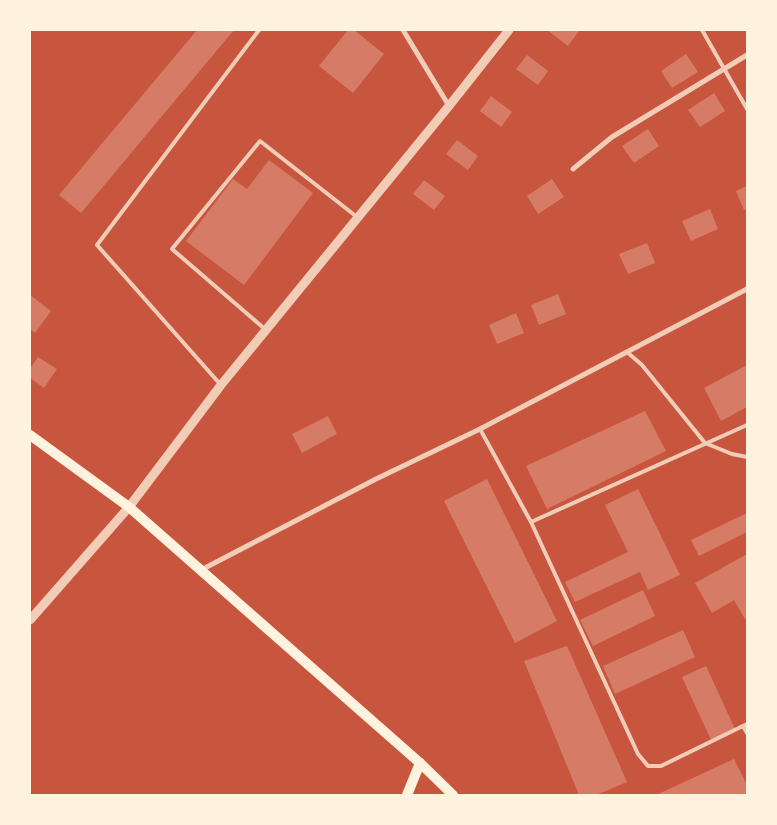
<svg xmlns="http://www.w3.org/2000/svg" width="777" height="825" viewBox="0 0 777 825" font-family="Helvetica,sans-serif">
<rect width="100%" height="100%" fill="#c8553d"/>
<!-- building -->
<g fill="#d67c66">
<path d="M197 30H234L81 213 59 195Z"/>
<path d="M348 30H354L384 54 353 93 319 66Z"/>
<path d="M547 30H577L579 31 568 46Z"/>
<path d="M686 54 698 72 672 88 661 71Z"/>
<path d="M527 55 548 71 538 85 516 69Z"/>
<path d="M714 93 725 111 700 127 688 110Z"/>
<path d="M491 96 512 112 501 127 480 111Z"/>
<path d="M648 129 659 146 634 163 622 146Z"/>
<path d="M457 140 478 156 468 170 446 154Z"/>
<path d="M269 160 313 193 244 285 186 241 233 179 247 189Z"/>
<path d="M552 179 564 197 538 214 527 196Z"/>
<path d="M424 180 445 196 434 210 413 194Z"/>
<path d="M747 186V209L744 210 736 191Z"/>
<path d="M710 209 718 229 691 241 682 221Z"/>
<path d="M647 243 655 263 628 274 619 254Z"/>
<path d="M558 294 566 314 539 325 531 305Z"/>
<path d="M30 295 51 311 35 333 30 329Z"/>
<path d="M516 313 524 333 497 344 489 325Z"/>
<path d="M38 357 57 369 44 388 30 378V369Z"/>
<path d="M747 365V407L721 421 704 388Z"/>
<path d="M645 411 666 451 547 509 526 466Z"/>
<path d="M328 416 337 434 302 453 292 434Z"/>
<path d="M487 479 557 621 515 643 444 501Z"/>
<path d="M638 489 680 575 648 590 640 572 575 602 565 582 628 552 605 505Z"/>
<path d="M747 513V532L699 556 691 540Z"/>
<path d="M747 554V618L745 619 734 600 712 613 695 583Z"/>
<path d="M643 590 655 616 593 646 580 620Z"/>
<path d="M683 630 695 657 615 694 603 666Z"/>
<path d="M567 646 627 782 596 795H579L524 661Z"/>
<path d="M706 666 735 729 711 740 682 677Z"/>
<path d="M734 759 747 785V795H656Z"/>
</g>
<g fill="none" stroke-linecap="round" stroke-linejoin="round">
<!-- service -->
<g stroke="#f1ccb7" stroke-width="4">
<path d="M702 30 747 109"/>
<path d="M266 330 172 249 260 141 357 217"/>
<path d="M627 352 642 365 705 443 732 454 747 457"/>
<path d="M220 384 97 245 259 30"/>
<path d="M480 429 531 522 638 754 648 766H661L747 724"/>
<path d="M531 522 747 425"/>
<path d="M743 726 747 733"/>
</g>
<!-- minor -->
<g stroke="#f1ccb7" stroke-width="5">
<path d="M403 30 449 106"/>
<path d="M573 169 612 137 747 55"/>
<path d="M201 570 376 479 480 429 747 289"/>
</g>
<!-- tertiary -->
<path stroke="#f1ccb7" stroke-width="9" d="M30 620 129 507 221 385 449 106 509 30"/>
<!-- secondary -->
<g stroke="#fff3e0" stroke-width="10">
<path d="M30 435 129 507 420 763 453 795"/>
<path d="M407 795 420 763"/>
</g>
</g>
<!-- border -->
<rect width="777" height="825" fill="none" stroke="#fff3e0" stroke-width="62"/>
</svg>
